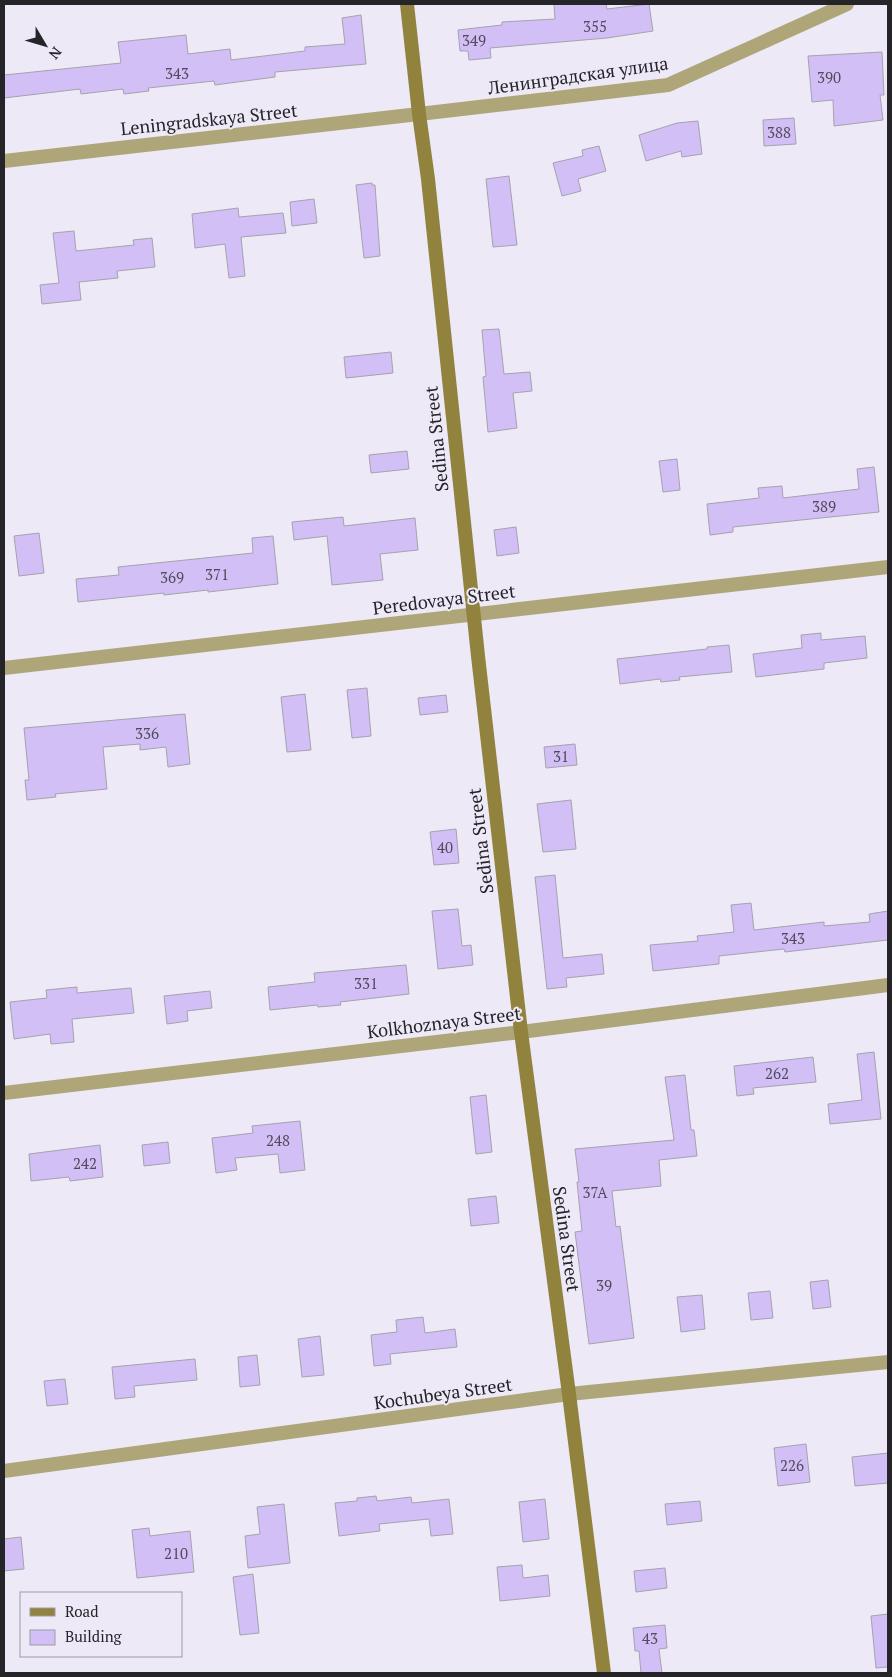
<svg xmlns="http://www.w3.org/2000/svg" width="892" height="1677" viewBox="0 0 892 1677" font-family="'PT Serif',serif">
<rect width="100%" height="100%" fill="#ede9f6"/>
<!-- building -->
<g fill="#d1bff5" stroke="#a6a2af">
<path d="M554 4H606L607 9 649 4 653 31 607 38 490 48 491 58 469 60 468 51H460L458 30 502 25V22L555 19Z"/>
<path d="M361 15 366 64 275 72V77L215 85 214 81 148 88 149 91 124 94 123 89 81 94 80 89 4 98V75L121 63 118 42 186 35 188 54 230 49 231 60 305 51V47L345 44 342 18Z"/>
<path d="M882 52 884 95H880L883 120 834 126 833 100 812 102 808 56Z"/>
<path d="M794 118 796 144 764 146 763 120Z"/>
<path d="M698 121 702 154 682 157 681 151 646 161 639 135 677 123Z"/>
<path d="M599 146 606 171 578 179 581 191 562 196 553 163 583 156 582 150Z"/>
<path d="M509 176 517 245 493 247 486 179Z"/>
<path d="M372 183V185H375L380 256 364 258 356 185Z"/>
<path d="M314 199 317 223 292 226 290 202Z"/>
<path d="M238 208 239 217 283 213 286 233 241 237 245 276 229 278 225 244 195 248 192 214Z"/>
<path d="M74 231 76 251 134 245 133 240 152 238 155 267 117 271 118 278 79 282 81 300 42 304 40 285 59 283 53 233Z"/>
<path d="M499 329 504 374 530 372 532 391 513 393 517 428 488 432 483 377 486 376 482 330Z"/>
<path d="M391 352 393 373 346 378 344 357Z"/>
<path d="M407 451 409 469 371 473 369 455Z"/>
<path d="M677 459 680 490 663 492 659 461Z"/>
<path d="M874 467 879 512 733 527V532L710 535 707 504 759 498 758 488 782 486 783 498 859 489 857 469Z"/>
<path d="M343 517 344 526 415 518 418 550 380 554 383 580 332 585 327 536 294 540 292 522Z"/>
<path d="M516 527 519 553 497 556 494 530Z"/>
<path d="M39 533 44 573 19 576 14 536Z"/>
<path d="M273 536 278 584 208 592V590L164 595V593L78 602 76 579 119 575 118 567 253 553 252 538Z"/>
<path d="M821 633V640L865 636 867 658 824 663V669L756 677 753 654 802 648 801 635Z"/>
<path d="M729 645 732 672 679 677 680 680 661 682 660 679 620 684 617 659 707 649V647Z"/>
<path d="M367 688 371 736 352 738 347 690Z"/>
<path d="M305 694 311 750 287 752 281 697Z"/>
<path d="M446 695 448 712 420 715 418 698Z"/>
<path d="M185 714 190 764 168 767 166 747 140 750V744L103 747 107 789 55 794 56 797 27 800 25 780H29L24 728Z"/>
<path d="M575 744 577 765 546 768 544 747Z"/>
<path d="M571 800 576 849 543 852 537 804Z"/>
<path d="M456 829 459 863 434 865 430 832Z"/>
<path d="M555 875 563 958 602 954 604 974 566 978 567 987 547 989 535 877Z"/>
<path d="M751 903 754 930 824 922V926L870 922 869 914 888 911V940L785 952 784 949 719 956V964L653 971 650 945 698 941 697 936 734 932 731 905Z"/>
<path d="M458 909 462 946 471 945 473 965 438 969 432 911Z"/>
<path d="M406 965 409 994 340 1002 341 1005 318 1007 317 1005 270 1010 268 987 315 982 314 973Z"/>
<path d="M77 987V993L131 988 134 1013 72 1019 74 1042 51 1044 50 1034 14 1039 10 1002 47 998 46 990Z"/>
<path d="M210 991 212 1008 187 1011 188 1021 167 1024 164 996Z"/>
<path d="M874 1052 881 1119 830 1124 828 1104 862 1100 857 1054Z"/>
<path d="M813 1057 816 1082 753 1088 754 1094 737 1096 734 1066Z"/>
<path d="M685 1075 691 1130H694L697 1156 659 1160 661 1186 612 1191 616 1227 620 1226 634 1338 589 1344 575 1232 582 1231 577 1182H579L575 1149 674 1140 665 1077Z"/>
<path d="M486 1095 492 1152 476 1154 470 1097Z"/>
<path d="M300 1121 305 1170 280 1173 278 1154 235 1158 237 1170 216 1173 212 1138 253 1133 252 1126Z"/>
<path d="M168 1142 170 1163 144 1166 142 1145Z"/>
<path d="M100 1145 103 1177 70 1181 69 1177 31 1181 29 1154Z"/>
<path d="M496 1196 499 1223 471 1226 468 1199Z"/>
<path d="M828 1280 831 1307 813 1309 810 1282Z"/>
<path d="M770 1291 773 1318 751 1320 748 1293Z"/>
<path d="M702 1295 705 1329 681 1332 677 1297Z"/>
<path d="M423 1317 425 1333 455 1329 457 1347 390 1354 391 1364 374 1366 371 1335 397 1332 396 1320Z"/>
<path d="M320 1336 324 1375 302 1377 298 1339Z"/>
<path d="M257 1355 260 1385 240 1387 238 1357Z"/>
<path d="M195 1359 197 1380 134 1386 135 1397 115 1399 112 1367Z"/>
<path d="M65 1379 68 1404 47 1406 44 1381Z"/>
<path d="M806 1444 810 1482 778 1486 774 1448Z"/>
<path d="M888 1453V1483L855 1486 852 1457Z"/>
<path d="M376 1496 377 1501 411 1497 412 1503 449 1499 453 1534 431 1536 429 1519 379 1524 380 1531 339 1536 335 1503 357 1501V1498Z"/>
<path d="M545 1499 549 1539 523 1542 519 1502Z"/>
<path d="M700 1501 702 1521 667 1525 665 1504Z"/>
<path d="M284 1504 290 1563 248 1568 245 1536 260 1534 257 1507Z"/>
<path d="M149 1528 150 1536 190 1531 194 1572 137 1578 132 1530Z"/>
<path d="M21 1537 24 1569 4 1571V1539Z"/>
<path d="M522 1565 523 1578 548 1575 550 1596 500 1601 497 1567Z"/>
<path d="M665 1568 667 1588 636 1592 634 1571Z"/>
<path d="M253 1574 259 1633 240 1635 233 1577Z"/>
<path d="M888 1614V1667L876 1668 871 1616Z"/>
<path d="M665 1625 667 1648 659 1649 662 1673H641L639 1651H635L633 1628Z"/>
</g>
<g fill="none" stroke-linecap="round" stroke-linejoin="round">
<!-- minor -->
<g stroke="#aea679" stroke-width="14">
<path d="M419 114 668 85 847 4"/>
<path d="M4 668 888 567"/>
<path d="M4 1093 521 1032 888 985"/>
<path d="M4 1471 569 1394 888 1362"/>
</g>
<!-- tertiary -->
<path stroke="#aea679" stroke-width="14" d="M4 161 419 114"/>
<!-- secondary -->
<path stroke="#91833d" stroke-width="14" d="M407 4 419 114 428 179 478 656 521 1032 569 1394 604 1673"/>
</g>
<g text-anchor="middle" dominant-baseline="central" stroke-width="4" stroke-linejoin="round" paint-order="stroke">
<!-- number labels -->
<g font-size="15" fill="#504b5c">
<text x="595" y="26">355</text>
<text x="474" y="40">349</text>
<text x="177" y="73">343</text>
<text x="829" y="77">390</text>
<text x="779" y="132">388</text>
<text x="824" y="506">389</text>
<text x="217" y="574">371</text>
<text x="172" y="577">369</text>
<text x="147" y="733">336</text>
<text x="561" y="756">31</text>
<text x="445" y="847">40</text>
<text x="793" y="938">343</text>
<text x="366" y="983">331</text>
<text x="777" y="1073">262</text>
<text x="278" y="1140">248</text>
<text x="85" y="1163">242</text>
<text x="595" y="1192">37А</text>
<text x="604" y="1285">39</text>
<text x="792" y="1465">226</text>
<text x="176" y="1553">210</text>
<text x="650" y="1638">43</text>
</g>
<!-- street labels -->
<g font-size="18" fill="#252429" stroke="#ede9f6">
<text transform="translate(578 75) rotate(-8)">Ленинградская улица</text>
<text transform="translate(209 119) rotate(-6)">Leningradskaya Street</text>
<text transform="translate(436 439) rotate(-96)">Sedina Street</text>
<text transform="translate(444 599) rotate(-7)">Peredovaya Street</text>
<text transform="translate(480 841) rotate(-97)">Sedina Street</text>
<text transform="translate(444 1022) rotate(-7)">Kolkhoznaya Street</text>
<text transform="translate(567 1239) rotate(82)">Sedina Street</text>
<text transform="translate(443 1393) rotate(-8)">Kochubeya Street</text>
</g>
</g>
<!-- border -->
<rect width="892" height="1677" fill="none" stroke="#252429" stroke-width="10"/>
<!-- legend -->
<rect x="20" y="1592" width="162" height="65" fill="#ede9f6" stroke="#9d9aa4"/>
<rect x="30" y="1608" width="25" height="8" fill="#91833d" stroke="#9d9aa4"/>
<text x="65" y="1617" font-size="15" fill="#252429">Road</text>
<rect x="30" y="1630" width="25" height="15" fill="#d1bff5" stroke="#9d9aa4"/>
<text x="65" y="1642" font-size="15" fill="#252429">Building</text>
<!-- north arrow -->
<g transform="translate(45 45) rotate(128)" stroke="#ede9f6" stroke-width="4" paint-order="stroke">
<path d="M0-4L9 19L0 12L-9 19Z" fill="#252429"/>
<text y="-8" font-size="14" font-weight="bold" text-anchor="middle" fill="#252429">N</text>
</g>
</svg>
